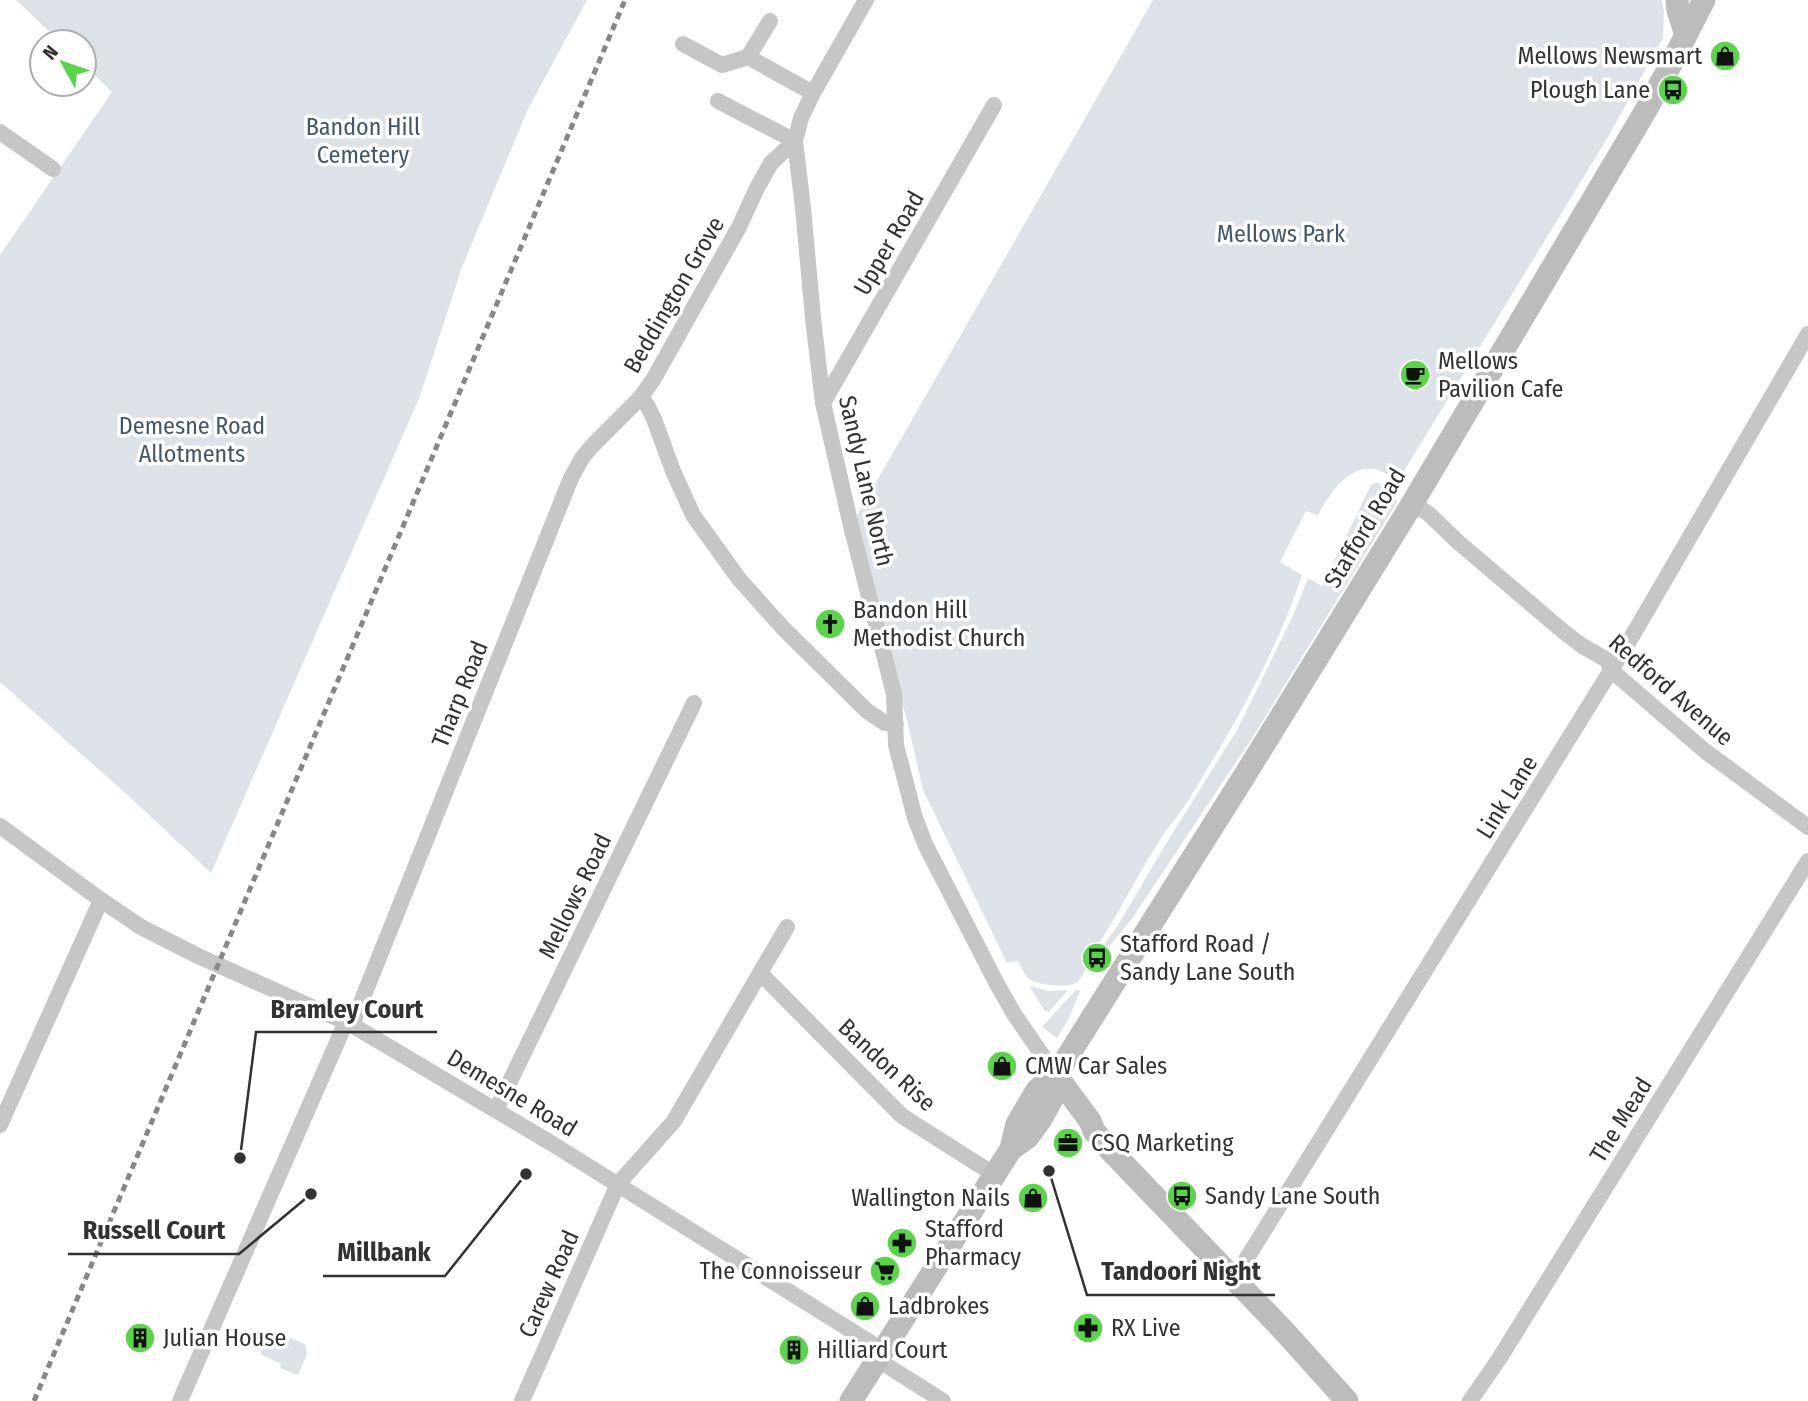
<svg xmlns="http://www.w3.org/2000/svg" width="1808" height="1401" viewBox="0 0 1808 1401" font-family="'Fira Sans Condensed',sans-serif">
<rect width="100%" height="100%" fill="#fff"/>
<!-- green -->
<g fill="#dce2e8">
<path d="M16 0H587L528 109 462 267 420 396 211 873 132 799 0 682V255L112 92 84 65V42H60Z"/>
<path d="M1153 0H1662L1664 11 1663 38 1608 137 1398 481C1391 477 1382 470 1374 469 1347 465 1329 495 1318 515L1306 511 1280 562 1302 575C1280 642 1246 705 1209 766 1199 782 1190 800 1178 815 1174 821 1169 826 1165 832 1140 869 1122 909 1097 946 1091 955 1084 978 1076 983 1067 988 1037 985 1029 979 1024 974 1021 967 1018 961L1007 963 923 790 907 720 851 526Z"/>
<path d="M1376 482 1390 489 1397 502 1254 735 1131 920 1107 949 1103 946 1118 925 1167 842 1237 730 1292 618 1308 578 1322 586 1371 485Z"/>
<path d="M1030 987V986L1049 991 1068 990 1049 1012 1044 1010Z"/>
<path d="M1076 990 1080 991 1068 1020 1057 1038 1042 1027Z"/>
<path d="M291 1338 305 1344 307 1354 298 1375 280 1368 281 1364 262 1355 261 1353 265 1342 271 1344Z"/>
</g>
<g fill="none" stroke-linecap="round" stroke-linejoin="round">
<!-- minor -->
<g stroke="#c6c6c6" stroke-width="16">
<path d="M866 0 813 93 801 118 795 141 803 208 813 318 823 403 851 526 894 694 896 745 915 818 926 846 997 984 1014 1014 1056 1075"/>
<path d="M770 21 748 57 813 93"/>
<path d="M683 44 722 65 748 57"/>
<path d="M718 101 795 141"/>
<path d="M0 132 53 169"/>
<path d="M640 398 647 405 654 419 673 471 693 515 739 579 783 628 867 711 885 723 896 724"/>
<path d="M823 403 994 105"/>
<path d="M1412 503 1429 514 1458 542 1564 632 1581 645 1607 660 1612 671 1705 751 1808 827"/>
<path d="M0 826 101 900 141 927 198 956 352 1025 551 1143 884 1351"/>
<path d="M760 973 787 927"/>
<path d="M352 1025 571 478 582 458 592 446 640 398 653 380 739 227 757 188 771 163 795 141"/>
<path d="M496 1110 694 703"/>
<path d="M0 1125 101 900"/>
<path d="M1234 1279 1631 638 1808 334"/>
<path d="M878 1360 943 1401"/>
<path d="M180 1401 346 1022"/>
<path d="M522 1401 618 1184 674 1121 760 973 902 1116 995 1175"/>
<path d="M1470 1401 1499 1359 1808 861"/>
</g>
<!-- secondary -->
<g stroke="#bcbcbc" stroke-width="23">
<path d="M1677 0 1678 10 1686 35"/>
<path d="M1056 1075 1090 1121 1094 1131 1110 1150 1284 1331 1347 1401"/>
<path d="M1011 1149 1028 1137 1041 1119 1055 1094 1056 1075"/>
<path d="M851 1401 1011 1149 1017 1124 1037 1090 1056 1075 1245 775 1406 514 1646 110 1670 66 1704 0"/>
</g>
<!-- rail -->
<path stroke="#878787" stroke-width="5" stroke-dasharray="7 5" stroke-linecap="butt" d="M34 1401 625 0"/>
</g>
<!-- icons -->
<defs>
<g id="shop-disc" transform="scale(1.575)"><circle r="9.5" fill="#59d548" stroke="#fff"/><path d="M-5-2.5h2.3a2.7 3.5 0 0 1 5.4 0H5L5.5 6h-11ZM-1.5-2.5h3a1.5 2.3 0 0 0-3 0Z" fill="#111"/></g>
<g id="bus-disc" transform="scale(1.575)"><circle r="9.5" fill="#59d548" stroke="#fff"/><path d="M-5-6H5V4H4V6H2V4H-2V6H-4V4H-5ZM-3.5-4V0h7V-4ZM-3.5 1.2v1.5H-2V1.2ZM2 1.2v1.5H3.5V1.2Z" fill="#111"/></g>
<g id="cafe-disc" transform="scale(1.575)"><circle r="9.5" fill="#59d548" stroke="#fff"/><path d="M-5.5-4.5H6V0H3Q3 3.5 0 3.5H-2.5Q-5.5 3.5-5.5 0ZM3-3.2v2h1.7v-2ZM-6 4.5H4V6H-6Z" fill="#111"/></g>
<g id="church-disc" transform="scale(1.575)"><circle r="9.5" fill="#59d548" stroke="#fff"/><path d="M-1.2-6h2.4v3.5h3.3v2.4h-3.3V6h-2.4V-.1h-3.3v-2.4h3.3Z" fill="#111"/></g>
<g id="office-disc" transform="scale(1.575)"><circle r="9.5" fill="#59d548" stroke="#fff"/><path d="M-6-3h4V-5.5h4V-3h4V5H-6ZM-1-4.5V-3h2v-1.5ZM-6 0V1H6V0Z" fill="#111"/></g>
<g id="pharmacy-disc" transform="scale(1.575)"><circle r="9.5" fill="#59d548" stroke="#fff"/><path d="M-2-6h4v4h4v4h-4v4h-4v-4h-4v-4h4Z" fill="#111"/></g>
<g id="supermarket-disc" transform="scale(1.575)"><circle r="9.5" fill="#59d548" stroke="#fff"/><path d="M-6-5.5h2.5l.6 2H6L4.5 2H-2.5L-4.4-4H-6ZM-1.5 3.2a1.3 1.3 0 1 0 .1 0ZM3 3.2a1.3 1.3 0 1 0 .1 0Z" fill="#111"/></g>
<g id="building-disc" transform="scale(1.575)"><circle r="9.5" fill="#59d548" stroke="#fff"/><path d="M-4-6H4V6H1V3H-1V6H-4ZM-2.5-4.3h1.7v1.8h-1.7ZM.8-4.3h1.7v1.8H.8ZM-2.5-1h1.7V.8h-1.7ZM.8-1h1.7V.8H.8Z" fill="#111"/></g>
</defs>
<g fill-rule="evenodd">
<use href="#shop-disc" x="1725" y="56"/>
<use href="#bus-disc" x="1673" y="90"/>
<use href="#cafe-disc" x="1415" y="375"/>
<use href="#church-disc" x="830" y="624"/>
<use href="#bus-disc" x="1097" y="958"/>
<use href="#shop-disc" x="1002" y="1066"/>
<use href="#office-disc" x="1068" y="1143"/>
<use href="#bus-disc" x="1182" y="1196"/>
<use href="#shop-disc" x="1033" y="1198"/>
<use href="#pharmacy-disc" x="902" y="1243"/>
<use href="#supermarket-disc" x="885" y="1271"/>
<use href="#shop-disc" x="865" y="1306"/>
<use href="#pharmacy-disc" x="1088" y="1328"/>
<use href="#building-disc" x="140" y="1338"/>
<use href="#building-disc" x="794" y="1350"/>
</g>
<g text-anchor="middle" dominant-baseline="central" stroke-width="7" stroke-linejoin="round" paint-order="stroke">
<!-- poi labels -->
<g font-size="24" fill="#323232" stroke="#fff" text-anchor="start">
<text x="1702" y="56" text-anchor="end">Mellows Newsmart</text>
<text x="1650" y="90" text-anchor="end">Plough Lane</text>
<text x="1438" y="361">Mellows<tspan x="1438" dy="28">Pavilion Cafe</tspan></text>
<text x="853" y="610">Bandon Hill<tspan x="853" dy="28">Methodist Church</tspan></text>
<text x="1120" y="944">Stafford Road /<tspan x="1120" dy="28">Sandy Lane South</tspan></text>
<text x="1025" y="1066">CMW Car Sales</text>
<text x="1091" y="1143">CSQ Marketing</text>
<text x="1205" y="1196">Sandy Lane South</text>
<text x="1010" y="1198" text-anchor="end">Wallington Nails</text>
<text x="925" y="1229">Stafford<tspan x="925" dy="28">Pharmacy</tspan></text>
<text x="862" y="1271" text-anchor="end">The Connoisseur</text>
<text x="888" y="1306">Ladbrokes</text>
<text x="1111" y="1328">RX Live</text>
<text x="163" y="1338">Julian House</text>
<text x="817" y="1350">Hilliard Court</text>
</g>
<!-- park labels -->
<g font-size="24" fill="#43576a" stroke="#fff">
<text x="363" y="127">Bandon Hill<tspan x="363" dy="28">Cemetery</tspan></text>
<text x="1281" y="234">Mellows Park</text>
<text x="192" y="426">Demesne Road<tspan x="192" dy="28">Allotments</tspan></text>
</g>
<!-- street labels -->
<g font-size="24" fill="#323232" stroke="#fff">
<text transform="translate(889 243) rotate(-60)">Upper Road</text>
<text transform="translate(674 295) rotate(-60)">Beddington Grove</text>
<text transform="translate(866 481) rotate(77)">Sandy Lane North</text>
<text transform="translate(1365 528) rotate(-59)">Stafford Road</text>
<text transform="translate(1671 690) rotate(41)">Redford Avenue</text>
<text transform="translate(460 694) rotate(-68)">Tharp Road</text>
<text transform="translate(1507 797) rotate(-58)">Link Lane</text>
<text transform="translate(575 896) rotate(-64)">Mellows Road</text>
<text transform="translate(887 1065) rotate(43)">Bandon Rise</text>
<text transform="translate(512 1093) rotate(31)">Demesne Road</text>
<text transform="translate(1621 1120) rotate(-58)">The Mead</text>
<text transform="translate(549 1284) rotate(-66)">Carew Road</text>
</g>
</g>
<!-- callouts -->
<path fill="none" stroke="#323232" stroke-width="2.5" d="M240 1158L256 1032H437M311 1194L239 1254H68M526 1174L445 1276H323M1049 1171L1087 1295H1275"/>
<g fill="#323232" stroke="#fff" stroke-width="2.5">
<circle cx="240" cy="1158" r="7"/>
<circle cx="311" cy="1194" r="7"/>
<circle cx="526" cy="1174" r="7"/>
<circle cx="1049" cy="1171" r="7"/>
</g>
<g font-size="26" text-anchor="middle" font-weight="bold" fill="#323232" stroke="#fff" stroke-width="7" stroke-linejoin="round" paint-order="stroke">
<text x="347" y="1018">Bramley Court</text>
<text x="154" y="1239">Russell Court</text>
<text x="384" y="1261">Millbank</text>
<text x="1181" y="1280">Tandoori Night</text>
</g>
<!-- north arrow -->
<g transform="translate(63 63) rotate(310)"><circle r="33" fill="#ffffff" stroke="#adadad" stroke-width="2"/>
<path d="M0-5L12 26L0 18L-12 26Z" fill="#59d548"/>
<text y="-10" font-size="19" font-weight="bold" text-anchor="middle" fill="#323232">N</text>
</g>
</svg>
